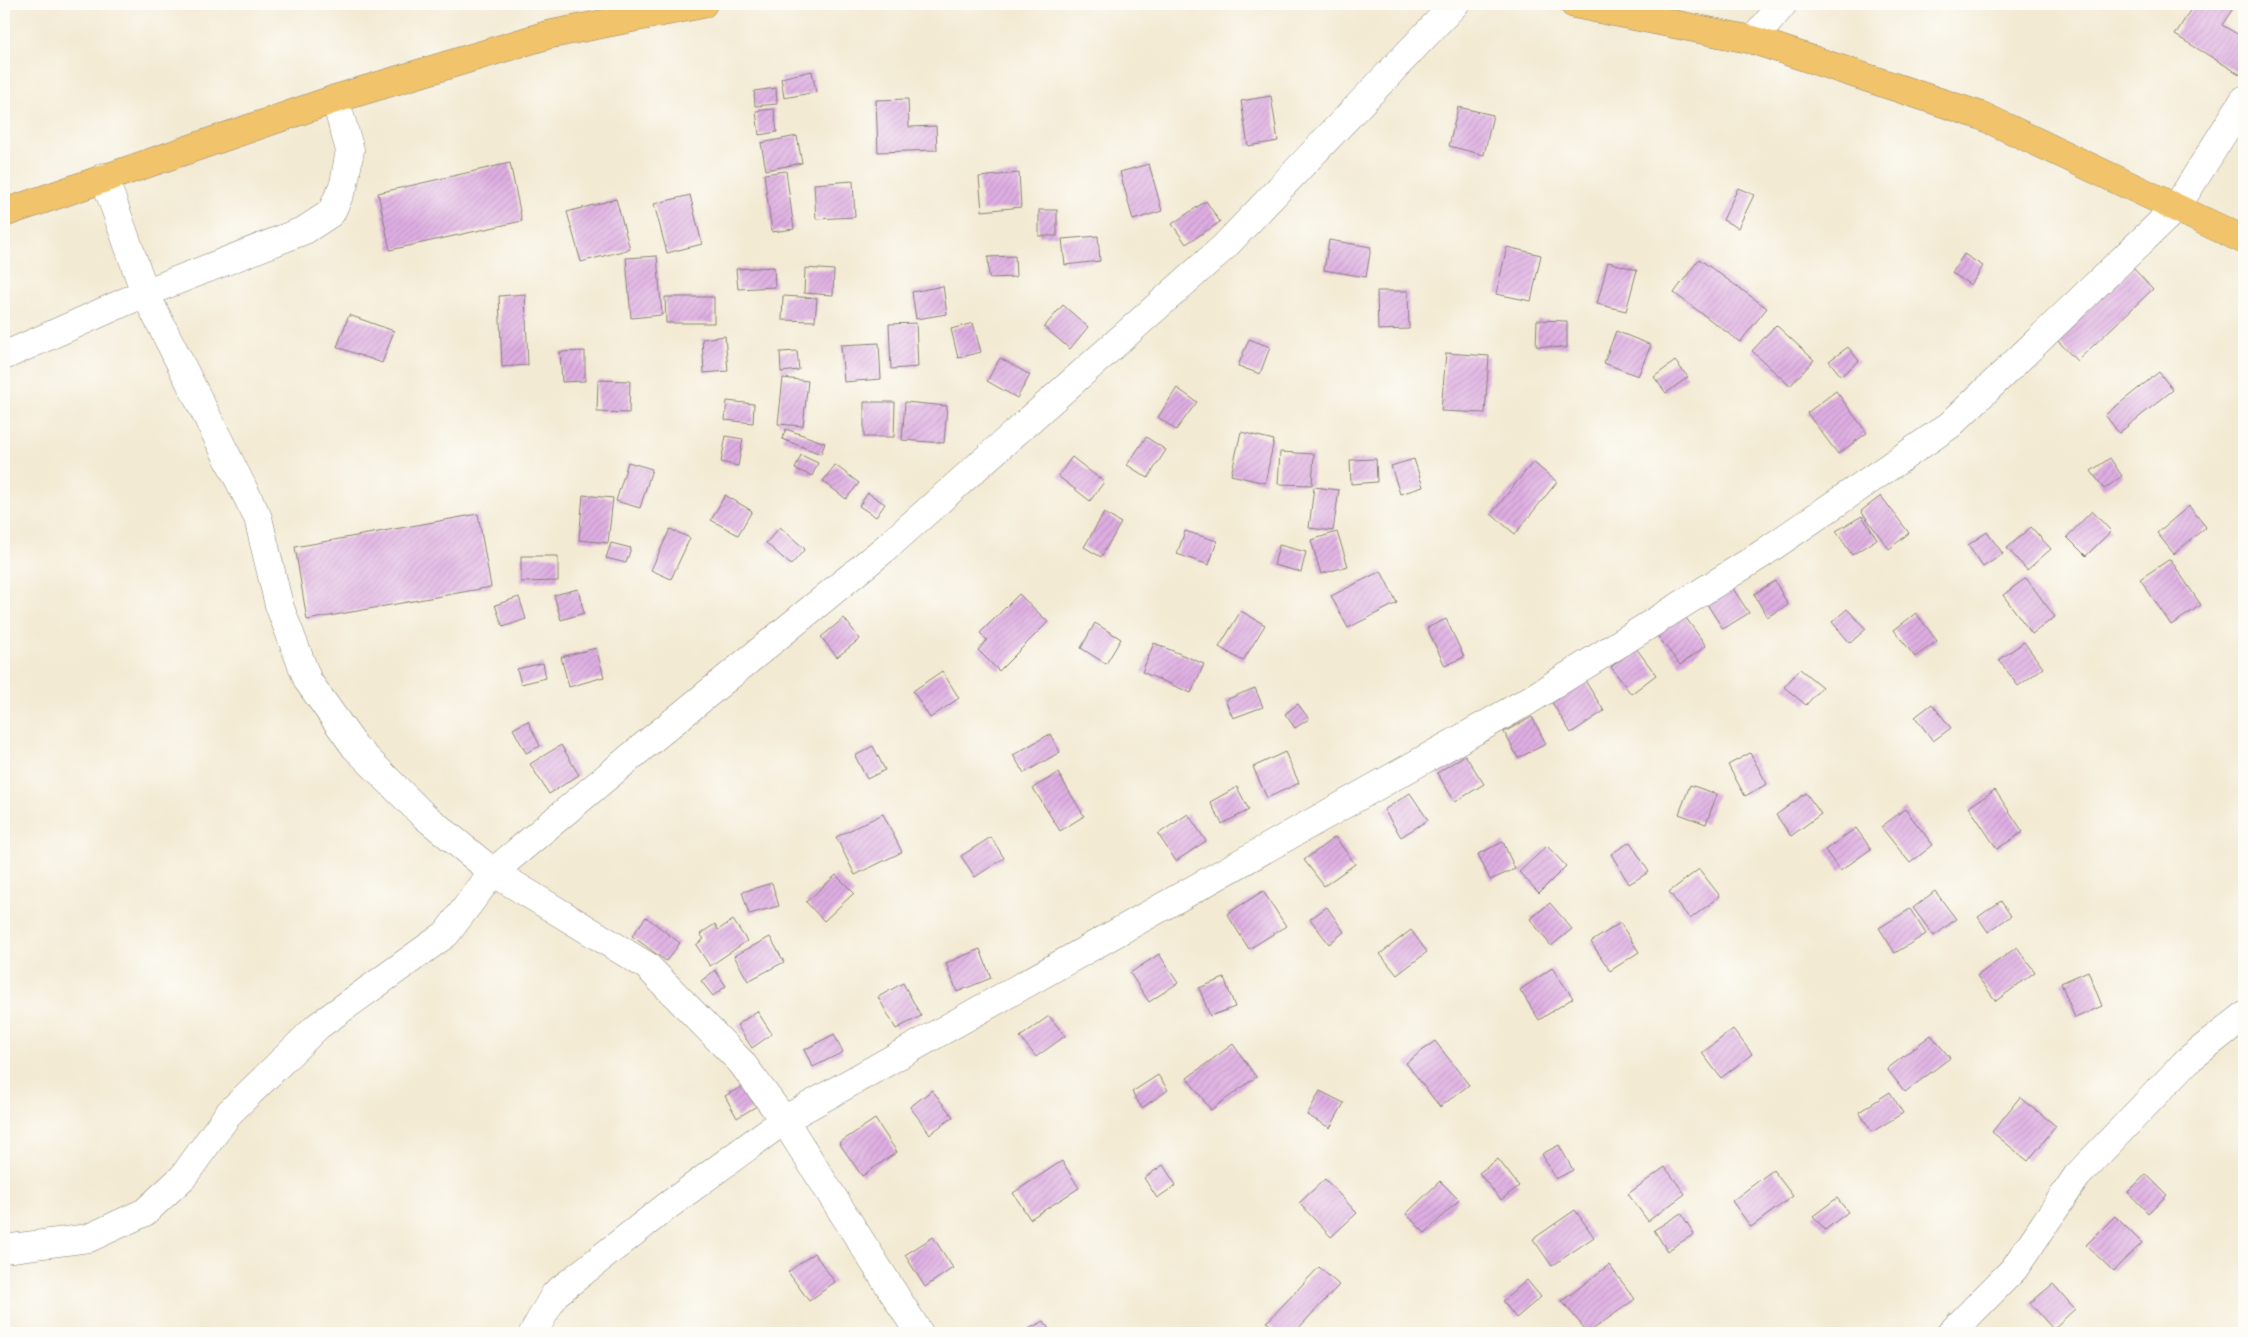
<svg xmlns="http://www.w3.org/2000/svg" width="2248" height="1337" viewBox="0 0 2248 1337" font-family="Caveat,sans-serif">
<defs>
<pattern id="building-hatch" width="6" height="6" patternUnits="userSpaceOnUse" patternTransform="scale(1.25)"><rect width="6" height="6" fill="#deaee2"/><path d="M-1 1l2-2M0 6l6-6M5 7l2-2" fill="none" stroke="#be95c1"/></pattern>
</defs>
<rect width="100%" height="100%" fill="#fdfcf7"/>
<filter id="ink" filterUnits="userSpaceOnUse"><feTurbulence type="fractalNoise" baseFrequency=".02" numOctaves="2"/><feDisplacementMap in="SourceGraphic" scale="10" xChannelSelector="R" yChannelSelector="G"/><feConvolveMatrix kernelMatrix="1 2 1 2 8 2 1 2 1" color-interpolation-filters="sRGB"/></filter>
<filter id="wash" filterUnits="userSpaceOnUse"><feTurbulence type="fractalNoise" baseFrequency=".0096" numOctaves="4" result="noise"/><feDisplacementMap in="SourceGraphic" scale="20" xChannelSelector="R" yChannelSelector="G"/><feGaussianBlur stdDeviation="1.12" result="paint"/><feColorMatrix in="noise" values="0 0 0 0 0 0 0 0 0 0 0 0 0 0 0 0 0 1.4 0 .05"/><feComposite in="paint" operator="in"/></filter>
<g filter="url(#wash)">
<rect width="100%" height="100%" fill="#f3ead3"/>
<g id="blocks">
<!-- building -->
<g fill="url(#building-hatch)">
<path d="M2194 4H2236L2222 25 2244 38V69L2241 75 2175 35Z"/>
<path d="M812 71 816 92 784 98 781 78Z"/>
<path d="M776 88 777 104 755 106 754 91Z"/>
<path d="M1271 96 1278 141 1248 146 1241 101Z"/>
<path d="M908 99 909 127 936 126 937 150 878 152 876 100Z"/>
<path d="M1458 107 1493 115 1484 155 1449 146Z"/>
<path d="M774 109 777 132 759 135 756 111Z"/>
<path d="M797 136 802 163 766 170 761 143Z"/>
<path d="M510 163 522 221 390 250 378 193Z"/>
<path d="M1149 164 1162 211 1133 220 1120 172Z"/>
<path d="M786 171 794 229 772 232 764 174Z"/>
<path d="M1019 173 1021 207 982 211 979 177Z"/>
<path d="M853 181 855 217 816 219 814 184Z"/>
<path d="M1738 188 1754 195 1738 228 1723 220Z"/>
<path d="M690 195 702 244 667 253 654 204Z"/>
<path d="M616 199 630 249 581 262 567 212Z"/>
<path d="M1206 201 1220 222 1186 244 1172 224Z"/>
<rect x="1039" y="210" width="18" height="26"/>
<path d="M1098 236 1100 261 1065 265 1062 239Z"/>
<path d="M1329 240 1371 247 1366 277 1324 270Z"/>
<path d="M1507 247 1541 255 1531 301 1496 294Z"/>
<path d="M1964 254 1983 266 1971 285 1952 273Z"/>
<path d="M657 256 662 315 631 318 626 258Z"/>
<path d="M1015 256 1016 277 989 278 988 257Z"/>
<path d="M1699 259 1767 308 1740 342 1674 293Z"/>
<path d="M1608 262 1637 270 1626 311 1597 304Z"/>
<path d="M774 267 775 287 738 289 736 269Z"/>
<path d="M805 268 834 270 833 295 804 293Z"/>
<path d="M2133 268 2153 289 2077 361 2057 340Z"/>
<path d="M943 286 947 314 916 319 912 292Z"/>
<path d="M1377 291H1408L1409 329 1378 330Z"/>
<path d="M525 294 528 365 502 367 499 296Z"/>
<path d="M783 296 817 298 815 321 782 320Z"/>
<path d="M665 297H714V323H666Z"/>
<path d="M1063 305 1088 327 1070 349 1044 327Z"/>
<path d="M349 315 394 331 382 363 337 347Z"/>
<path d="M1537 320 1567 321V348L1536 346Z"/>
<path d="M916 323 918 367 891 369 889 324Z"/>
<path d="M973 323 981 352 958 358 951 329Z"/>
<path d="M1776 325 1814 360 1790 386 1752 351Z"/>
<path d="M1616 331 1651 345 1638 376 1604 363Z"/>
<path d="M725 336 728 371 704 373 702 339Z"/>
<path d="M1249 339 1270 347 1260 374 1238 366Z"/>
<path d="M879 343 881 379 844 382 841 345Z"/>
<path d="M1848 347 1859 361 1841 376 1829 361Z"/>
<path d="M585 351V381L562 382 560 352Z"/>
<path d="M797 351 799 370 781 372 780 352Z"/>
<path d="M1446 353 1489 356 1485 413 1441 411Z"/>
<path d="M1000 358 1030 375 1017 398 987 381Z"/>
<path d="M1675 361 1688 377 1666 393 1654 377Z"/>
<path d="M2159 372 2173 390 2119 433 2105 415Z"/>
<path d="M783 378 808 381 803 426 778 424Z"/>
<path d="M598 380 630 381 629 413 597 412Z"/>
<path d="M1177 388 1197 402 1176 430 1158 417Z"/>
<path d="M1836 391 1867 433 1838 454 1807 413Z"/>
<path d="M727 401 754 404 753 423 725 420Z"/>
<path d="M864 402H895L894 437H864Z"/>
<path d="M905 402 947 406 944 443 902 440Z"/>
<path d="M786 429 825 443 821 454 782 439Z"/>
<path d="M1241 432 1274 440 1265 483 1231 475Z"/>
<path d="M726 436 743 439 738 466 721 462Z"/>
<path d="M1146 437 1166 450 1148 478 1127 465Z"/>
<path d="M1280 452 1314 454 1312 485 1278 484Z"/>
<path d="M801 455 818 463 812 476 795 469Z"/>
<path d="M1072 457 1104 482 1090 501 1058 476Z"/>
<path d="M2110 458 2122 476 2104 489 2091 471Z"/>
<path d="M1376 459 1377 482 1351 484 1350 460Z"/>
<path d="M1414 459 1423 487 1400 494 1391 466Z"/>
<path d="M628 462 652 469 640 508 616 501Z"/>
<path d="M1533 462 1557 482 1515 534 1491 514Z"/>
<path d="M835 465 859 483 846 499 823 481Z"/>
<path d="M1314 487 1339 490 1333 531 1309 528Z"/>
<path d="M868 493 885 504 876 517 859 506Z"/>
<path d="M583 495 613 498 608 543 579 540Z"/>
<path d="M725 495 752 511 738 535 711 520Z"/>
<path d="M1881 496 1909 533 1889 549 1861 511Z"/>
<path d="M2189 506 2206 527 2174 554 2157 533Z"/>
<path d="M2092 511 2111 531 2086 556 2067 537Z"/>
<path d="M1104 513 1121 523 1101 557 1084 547Z"/>
<path d="M478 514 491 587 307 620 295 547Z"/>
<path d="M1862 516 1877 539 1852 555 1836 531Z"/>
<path d="M780 527 805 549 791 565 766 543Z"/>
<path d="M2031 527 2051 549 2027 570 2007 548Z"/>
<path d="M670 529 690 538 671 579 651 570Z"/>
<path d="M1185 531 1217 541 1209 565 1177 554Z"/>
<path d="M1337 532 1348 566 1321 574 1311 540Z"/>
<path d="M1987 532 2003 554 1983 567 1968 545Z"/>
<path d="M611 543 631 548 626 563 606 558Z"/>
<path d="M1279 545 1306 552 1301 572 1274 565Z"/>
<path d="M521 556H558V581L521 582Z"/>
<path d="M2170 559 2201 605 2171 625 2140 579Z"/>
<path d="M1381 571 1397 603 1348 628 1331 596Z"/>
<path d="M2026 578 2055 617 2032 634 2003 595Z"/>
<path d="M1775 581 1788 605 1767 617 1754 594Z"/>
<path d="M1730 584 1749 613 1723 629 1705 601Z"/>
<path d="M578 589 584 613 561 620 554 595Z"/>
<path d="M1019 594 1048 622 999 671 978 650 987 640 980 633Z"/>
<path d="M519 597 526 619 503 627 495 605Z"/>
<path d="M1847 609 1866 629 1850 643 1832 622Z"/>
<path d="M1241 611 1265 625 1243 661 1219 647Z"/>
<path d="M1916 613 1937 641 1915 657 1894 630Z"/>
<path d="M1684 615 1706 646 1680 665 1657 635Z"/>
<path d="M844 618 860 639 837 657 821 637Z"/>
<path d="M1446 619 1464 657 1445 666 1427 628Z"/>
<path d="M1095 623 1121 639 1106 664 1081 648Z"/>
<path d="M2024 642 2043 668 2018 686 1999 660Z"/>
<path d="M1154 643 1204 664 1191 693 1142 672Z"/>
<path d="M596 648 604 677 569 687 561 657Z"/>
<path d="M1636 648 1656 675 1631 694 1611 667Z"/>
<path d="M543 663 546 678 521 684 517 669Z"/>
<path d="M1800 669 1822 687 1806 705 1784 687Z"/>
<path d="M942 671 959 698 930 718 913 691Z"/>
<path d="M1584 679 1604 711 1571 733 1551 701Z"/>
<path d="M1255 688 1263 707 1233 718 1225 700Z"/>
<path d="M1298 704 1309 719 1295 728 1285 714Z"/>
<path d="M1932 704 1951 728 1933 741 1915 717Z"/>
<path d="M1532 717 1546 744 1518 758 1504 732Z"/>
<path d="M528 721 540 746 526 753 513 729Z"/>
<path d="M1050 734 1060 752 1024 773 1013 755Z"/>
<path d="M561 745 579 775 549 794 530 764Z"/>
<path d="M873 746 885 770 867 779 855 756Z"/>
<path d="M1285 752 1299 783 1267 798 1253 767Z"/>
<path d="M1750 753 1767 784 1745 796 1728 765Z"/>
<path d="M1465 755 1484 784 1455 802 1437 773Z"/>
<path d="M1058 773 1084 816 1060 831 1033 788Z"/>
<path d="M1690 785 1717 794 1706 824 1679 814Z"/>
<path d="M1237 787 1249 810 1222 824 1210 802Z"/>
<path d="M1995 790 2023 832 1997 849 1969 807Z"/>
<path d="M1410 793 1428 820 1401 837 1384 810Z"/>
<path d="M1806 793 1821 814 1791 836 1776 815Z"/>
<path d="M1905 809 1933 845 1910 863 1881 827Z"/>
<path d="M883 814 902 852 855 875 836 837Z"/>
<path d="M1188 814 1206 841 1176 861 1158 834Z"/>
<path d="M1856 828 1871 849 1840 871 1825 850Z"/>
<path d="M991 837 1004 858 975 877 961 856Z"/>
<path d="M1335 837 1355 864 1324 886 1304 860Z"/>
<path d="M1503 842 1515 869 1490 880 1478 854Z"/>
<path d="M1630 842 1649 872 1629 884 1611 854Z"/>
<path d="M1547 846 1566 866 1539 893 1519 872Z"/>
<path d="M1699 869 1720 896 1690 919 1669 892Z"/>
<path d="M836 875 854 893 824 921 806 902Z"/>
<path d="M772 883 779 906 749 914 742 892Z"/>
<path d="M1263 891 1286 926 1249 949 1227 914Z"/>
<path d="M1935 891 1956 919 1934 936 1913 908Z"/>
<path d="M2001 901 2011 916 1988 932 1978 917Z"/>
<path d="M1550 903 1572 929 1551 946 1530 919Z"/>
<path d="M1327 907 1344 932 1329 944 1310 919Z"/>
<path d="M1910 909 1926 934 1895 953 1879 928Z"/>
<path d="M646 917 680 943 666 961 632 936Z"/>
<path d="M733 920 747 941 710 966 696 945 704 939 700 934 715 924 718 930Z"/>
<path d="M1620 923 1639 952 1610 971 1591 942Z"/>
<path d="M1411 930 1427 952 1397 975 1380 954Z"/>
<path d="M770 937 784 962 748 981 734 956Z"/>
<path d="M2017 947 2035 972 1996 1001 1977 976Z"/>
<path d="M980 949 991 978 957 992 946 963Z"/>
<path d="M1159 954 1178 983 1149 1002 1130 973Z"/>
<path d="M1552 968 1573 998 1539 1020 1520 990Z"/>
<path d="M715 970 726 986 713 996 701 981Z"/>
<path d="M2088 971 2102 1006 2075 1018 2061 983Z"/>
<path d="M1224 978 1235 1007 1210 1016 1199 988Z"/>
<path d="M903 983 921 1016 896 1029 878 997Z"/>
<path d="M757 1011 772 1034 752 1048 737 1025Z"/>
<path d="M1049 1016 1065 1036 1036 1057 1020 1037Z"/>
<path d="M1733 1029 1752 1054 1721 1078 1702 1053Z"/>
<path d="M834 1034 843 1052 813 1067 804 1050Z"/>
<path d="M1931 1035 1950 1058 1905 1092 1887 1069Z"/>
<path d="M1435 1041 1469 1085 1440 1107 1406 1063Z"/>
<path d="M1233 1044 1256 1077 1211 1110 1187 1078Z"/>
<path d="M1158 1075 1168 1090 1142 1108 1132 1092Z"/>
<path d="M748 1083 760 1104 737 1118 725 1096Z"/>
<path d="M932 1090 953 1117 930 1134 910 1107Z"/>
<path d="M1320 1091 1344 1103 1330 1128 1307 1115Z"/>
<path d="M1890 1092 1903 1113 1872 1132 1859 1112Z"/>
<path d="M2020 1097 2056 1126 2028 1161 1992 1132Z"/>
<path d="M875 1119 897 1152 862 1176 839 1143Z"/>
<path d="M1559 1145 1573 1170 1556 1179 1542 1154Z"/>
<path d="M1498 1159 1519 1186 1501 1200 1479 1173Z"/>
<path d="M1062 1161 1079 1188 1030 1219 1013 1193Z"/>
<path d="M1163 1165 1176 1185 1157 1198 1144 1178Z"/>
<path d="M1665 1167 1685 1194 1648 1221 1628 1194Z"/>
<path d="M1773 1170 1793 1196 1751 1227 1732 1201Z"/>
<path d="M2146 1174 2167 1195 2148 1213 2128 1192Z"/>
<path d="M1325 1179 1357 1213 1331 1237 1299 1203Z"/>
<path d="M1440 1181 1459 1200 1425 1233 1406 1214Z"/>
<path d="M1837 1198 1848 1212 1825 1230 1813 1216Z"/>
<path d="M1575 1210 1594 1237 1552 1266 1533 1239Z"/>
<path d="M1681 1213 1694 1234 1667 1251 1654 1230Z"/>
<path d="M2115 1216 2142 1243 2113 1271 2086 1245Z"/>
<path d="M933 1237 953 1268 925 1287 905 1255Z"/>
<path d="M814 1253 835 1282 809 1301 788 1272Z"/>
<path d="M1609 1265 1635 1299 1588 1333 1562 1301Z"/>
<path d="M1319 1267 1339 1285 1294 1333H1279L1267 1322Z"/>
<path d="M1527 1280 1541 1297 1516 1318 1503 1301Z"/>
<path d="M2053 1284 2075 1309 2053 1329 2030 1303Z"/>
<path d="M1044 1321 1051 1333H1021Z"/>
</g>
</g>
</g>
<g filter="url(#ink)">
<use href="#blocks" fill-opacity="0" stroke="#888378" stroke-width="1"/>
<g fill="none" stroke-linecap="round" stroke-linejoin="round">
<!-- minor casing -->
<g stroke="#888378" stroke-width="29">
<g id="minor">
<path d="M1753 40 1783 4"/>
<path d="M104 177 145 293 258 518 279 605 308 681 355 747 422 814 493 872 647 966 741 1062 784 1120 919 1333"/>
<path d="M4 356 145 293 305 230 331 213 344 184 350 150 335 99"/>
<path d="M4 1249 89 1238 145 1212 183 1177 229 1113 318 1026 446 934 493 872 639 750 887 547 1224 247 1455 4"/>
<path d="M533 1333 555 1294 666 1207 784 1120 1528 701 1759 556 1950 425 2176 208 2244 100"/>
<path d="M1951 1333 2014 1269 2077 1176 2188 1060 2244 1016"/>
</g>
</g>
<!-- primary casing -->
<g stroke="#888378" stroke-width="29">
<g id="primary">
<path d="M1574 4 1753 40 1982 116 2244 240"/>
<path d="M4 213 335 99 547 35 703 4"/>
</g>
</g>
<!-- minor -->
<use href="#minor" stroke="#fff" stroke-width="28"/>
<!-- primary -->
<use href="#primary" stroke="#f1c36a" stroke-width="28"/>
</g>
</g>
<!-- margin -->
<rect width="2248" height="1337" fill="none" stroke="#fdfcf7" stroke-width="20"/>
</svg>
